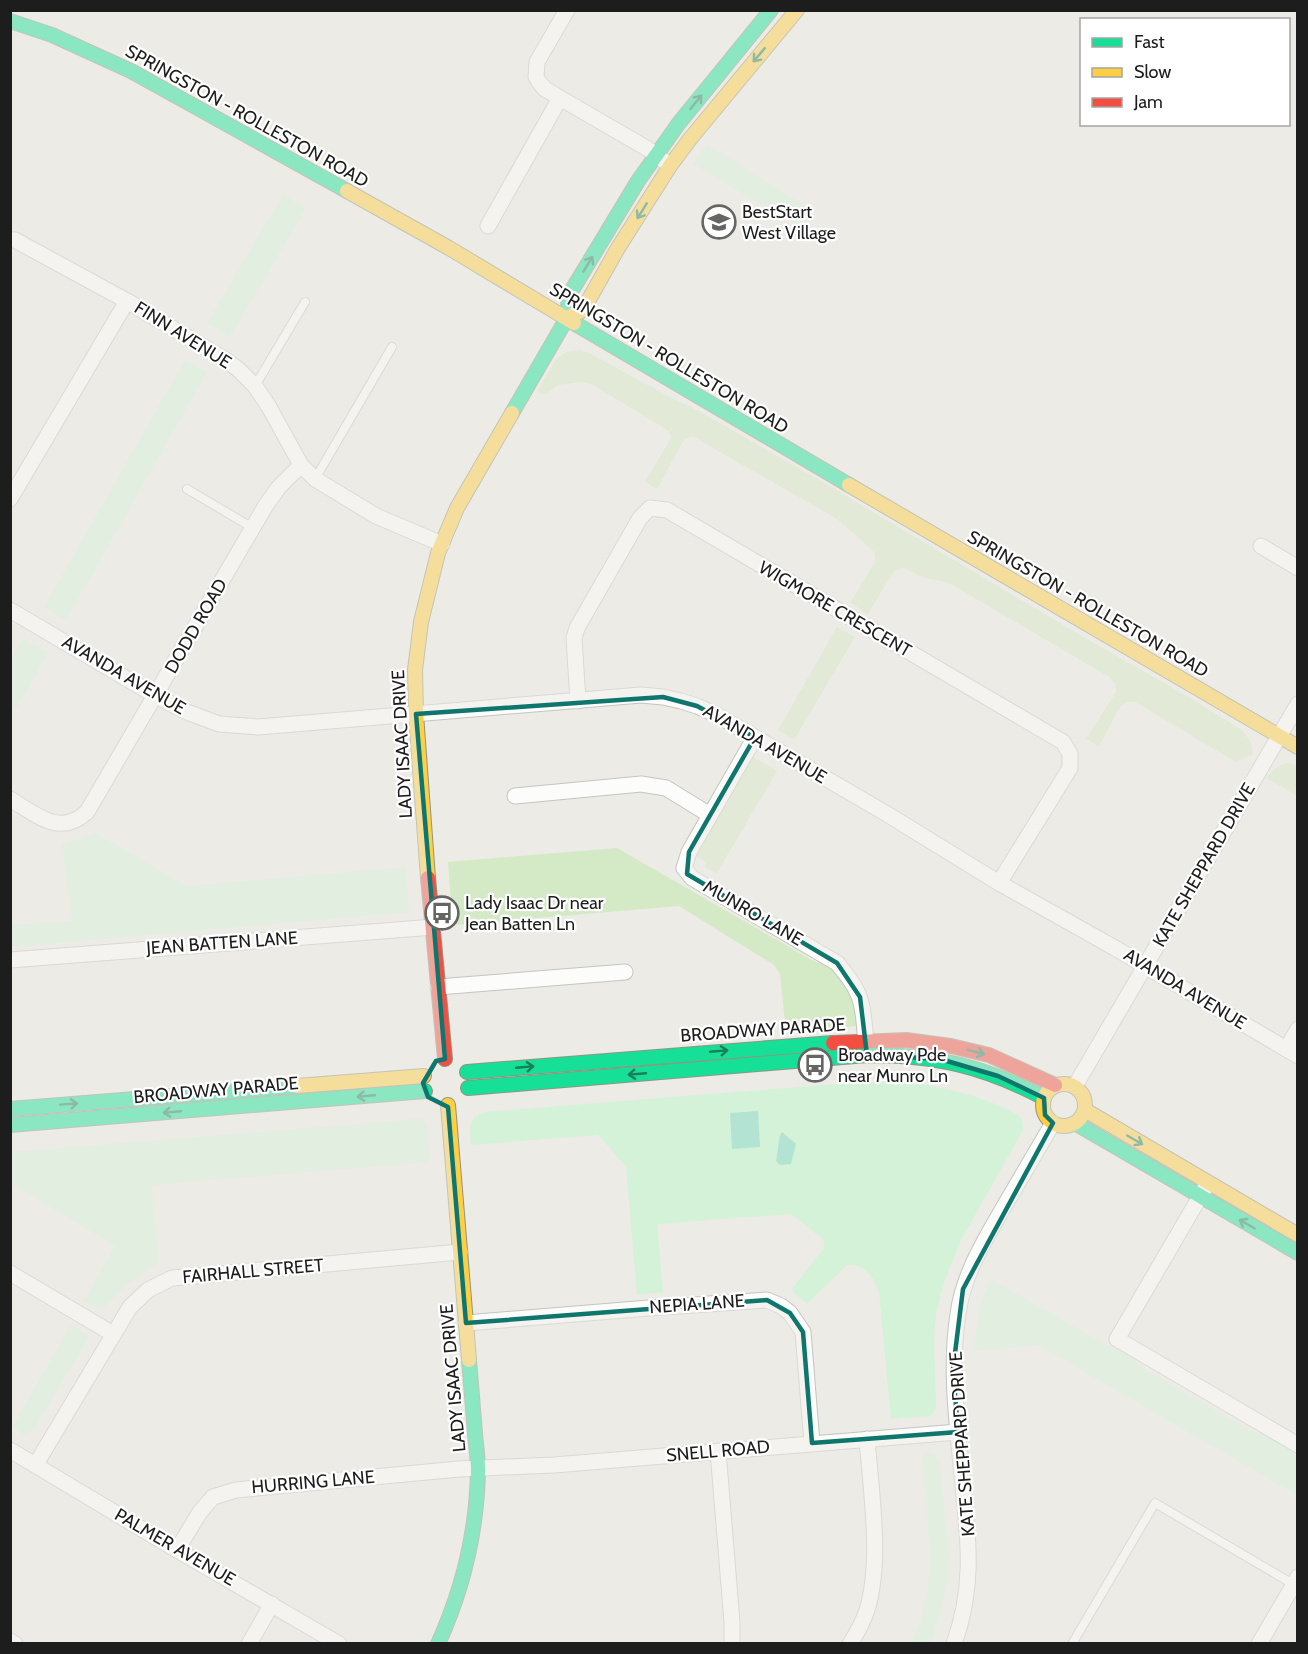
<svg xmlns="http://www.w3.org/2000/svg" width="1308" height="1654" viewBox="0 0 1308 1654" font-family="Cabin,sans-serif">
<rect width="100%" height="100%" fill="#ecebe6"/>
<!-- grass -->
<g fill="#d4e9c5">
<path d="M580 350 591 354 666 395 697 410 821 481 1092 642 1194 700 1243 731 1251 742 1253 754 1236 762 1135 702H1127L1120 707 1099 746 1086 739 1116 692 1115 684 1109 677 949 583 922 577 904 568 897 569 892 574 868 614 850 603 875 562V554L871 549 837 519 694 437H690L684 440 657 489 645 482 671 438 669 431 591 384 581 382 558 385 546 395 537 391 557 358 566 352Z"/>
<path d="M837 627 855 637 794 740 778 730Z"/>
<path d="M752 756 777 771 717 873 704 867 706 862 694 855Z"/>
<path d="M1286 763 1297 765V796L1266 778 1274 769Z"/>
<path d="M617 848 817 963 820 959 835 968 856 1002 857 1026 786 1032 780 974 774 965 679 906 453 925 448 862Z"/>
</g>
<!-- park -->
<g fill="#d4f2d8">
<path d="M707 144 807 207 797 225 693 164Z"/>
<path d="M283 195 306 208 230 337 207 323Z"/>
<path d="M185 360 207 372 66 620 44 607Z"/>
<path d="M23 639 48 653 11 717V660Z"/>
<path d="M95 833 187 886 406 867 409 912 11 947V925L72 921 62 845Z"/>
<path d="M893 1081C937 1085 979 1094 1018 1115 1023 1120 1023 1124 1023 1130L960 1242 943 1285 936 1314 934 1340 936 1406 933 1413 929 1416 891 1419 879 1292C873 1277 866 1264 847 1265L807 1304 791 1290 824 1248 823 1239 791 1214 657 1224 663 1292 637 1295 626 1167 599 1135 471 1145C470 1128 467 1117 486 1112L811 1086Z"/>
<path d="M420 1119 427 1125 430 1162 152 1185 159 1263C148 1270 136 1277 126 1285 117 1293 112 1303 101 1309L84 1301 115 1246 11 1183V1152Z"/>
<path d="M991 1279 1099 1341 1137 1359 1134 1363 1258 1435 1260 1432 1286 1444 1297 1452V1495L1038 1345 974 1351C976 1323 979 1304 991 1279Z"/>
<path d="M71 1325 85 1333 88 1338 34 1429 24 1435 13 1426Z"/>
<path d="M932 1453 940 1463 949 1556 948 1580 941 1610 933 1636 929 1643H911L921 1621 928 1588 930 1557 923 1454Z"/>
</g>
<!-- pitch -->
<g fill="#b2e3d3">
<path d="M758 1111 760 1147 732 1149 730 1113Z"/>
<path d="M782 1132 796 1144 791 1164 780 1165 776 1161C778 1153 778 1137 782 1132Z"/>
</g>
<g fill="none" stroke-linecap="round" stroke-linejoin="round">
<!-- lane casing -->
<g stroke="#c4c4c2" stroke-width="10">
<g id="lane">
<path d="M255 386 305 302"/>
<path d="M315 479 392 347"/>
<path d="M187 489 253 528"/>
<path d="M1072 1644 1155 1503 1293 1584"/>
</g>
</g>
<!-- street casing -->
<g stroke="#c4c4c2" stroke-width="17">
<g id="street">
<path d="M567 10 537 62 536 77 539 82 545 89 560 98 648 149 664 161"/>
<path d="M488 226 560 98"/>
<path d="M10 240H15L127 301 224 359 238 369 255 386 269 407 301 465 315 479 376 516 442 544"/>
<path d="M10 499 127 301"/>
<path d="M1261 546 1298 568"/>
<path d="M10 610 156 696 187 712 219 724 258 727 641 695 663 697 681 701 697 706 715 714 887 814 999 883 1115 948 1298 1056"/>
<path d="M578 701 574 638 577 628 640 518 650 508 667 510 1063 742 1070 754V768L999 883"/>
<path d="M755 737 689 852 684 868 692 878 837 963C846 974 856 986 860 999 865 1015 865 1034 866 1051"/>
<path d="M515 796 641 784 666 788 710 815"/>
<path d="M10 799C37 815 60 837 87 812L266 505 279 487 301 465"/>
<path d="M10 960 434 927"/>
<path d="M438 987 625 972"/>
<path d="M1286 1049 1298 1029"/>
<path d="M1075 1086 1298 704"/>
<path d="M1205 1188 1117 1339 1298 1445"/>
<path d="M10 1273 113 1334"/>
<path d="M466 1323 649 1308 767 1300 781 1306 790 1313 803 1332 812 1443"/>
<path d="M10 1450 177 1550 339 1644"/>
<path d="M718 1451 732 1622V1644"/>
<path d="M36 1464 130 1307 148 1290 172 1278 460 1252"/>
<path d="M177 1550 200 1512 213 1497 236 1490 459 1469 554 1465 958 1432"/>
<path d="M10 1641 15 1644"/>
<path d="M249 1644 272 1604"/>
<path d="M850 1644C857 1633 863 1622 867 1610 882 1561 871 1491 867 1439"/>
<path d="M954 1644C974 1588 969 1544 963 1486 958 1429 949 1371 958 1314 963 1276 983 1243 1002 1210 1019 1181 1036 1152 1053 1123"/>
<path d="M1259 1644 1298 1577"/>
</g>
</g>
<!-- fast casing -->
<g stroke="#91957f" stroke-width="16">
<g id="fast">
<path d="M10 21 52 35 131 71 347 191"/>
<path d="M574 323 849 485"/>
<path d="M512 413 567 318 569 295 638 181 679 123 771 10"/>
<path d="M467 1072 833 1043"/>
<path d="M468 1088 867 1055C935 1055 984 1066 1044 1098"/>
<path d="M10 1109 297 1086"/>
<path d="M1075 1123 1298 1253"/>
<path d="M10 1125 425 1091"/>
<path d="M438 1644C463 1589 477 1531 478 1470 478 1458 476 1446 475 1433 473 1409 471 1384 469 1360"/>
</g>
</g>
<!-- slow casing -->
<g stroke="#91957f" stroke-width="16">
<g id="slow">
<path d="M347 191 449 248 574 323"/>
<path d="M567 318 583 310 618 248 670 166 690 139 797 10"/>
<path d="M849 485 1298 747"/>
<path d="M428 878 416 714 415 670 421 622 438 553 457 508 512 413"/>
<circle cx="1064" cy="1105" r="21"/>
<path d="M297 1086 424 1076"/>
<path d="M448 1105 469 1360"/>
<path d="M1085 1110 1298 1235"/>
</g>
</g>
<!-- jam casing -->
<g stroke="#91957f" stroke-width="16">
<g id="jam">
<path d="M428 878 445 1059"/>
<path d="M833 1043 906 1040 951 1046 989 1055 1055 1085"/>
</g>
</g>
<!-- lane -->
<use href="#lane" stroke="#fcfcfb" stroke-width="8"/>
<!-- street -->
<use href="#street" stroke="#fcfcfb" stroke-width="15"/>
<!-- fast -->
<use href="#fast" stroke="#16e098" stroke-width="14"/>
<!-- slow -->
<use href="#slow" stroke="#ffcf43" stroke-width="14"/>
<!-- jam -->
<use href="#jam" stroke="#f24e42" stroke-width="14"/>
</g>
<!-- one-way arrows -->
<defs><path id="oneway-shaft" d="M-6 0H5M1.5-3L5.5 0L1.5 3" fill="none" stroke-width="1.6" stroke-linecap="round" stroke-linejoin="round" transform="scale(1.5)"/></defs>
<g stroke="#1a7e5a">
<use href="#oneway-shaft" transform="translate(759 55) rotate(130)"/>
<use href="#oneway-shaft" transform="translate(696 102) rotate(-51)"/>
<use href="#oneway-shaft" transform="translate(642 211) rotate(122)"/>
<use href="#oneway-shaft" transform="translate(588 264) rotate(-59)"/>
<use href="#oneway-shaft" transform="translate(719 1051) rotate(-5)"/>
<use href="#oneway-shaft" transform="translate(976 1052) rotate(15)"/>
<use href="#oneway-shaft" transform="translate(525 1067) rotate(-5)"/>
<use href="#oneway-shaft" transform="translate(637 1074) rotate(175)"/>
<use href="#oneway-shaft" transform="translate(366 1096) rotate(175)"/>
<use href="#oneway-shaft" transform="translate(69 1104) rotate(-4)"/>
<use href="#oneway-shaft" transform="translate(172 1112) rotate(175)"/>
<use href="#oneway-shaft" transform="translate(1135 1140) rotate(30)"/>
<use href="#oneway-shaft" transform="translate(1247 1224) rotate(-150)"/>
</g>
<!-- marked area -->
<path d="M0 0H1308V1654H0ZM663 697 697 706 755 737 689 852 687 874 837 963 860 997 867 1055 940 1059 998 1076 1044 1098 1045 1115 1053 1123 963 1289 953 1369 958 1432 812 1443 803 1332 790 1313 767 1300 466 1323 448 1107 428 1097 423 1083 436 1061 445 1059 416 714Z" fill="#ecebe6" fill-opacity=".55" fill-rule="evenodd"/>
<path fill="none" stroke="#0f766e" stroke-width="4.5" stroke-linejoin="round" d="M663 697 697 706 755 737 689 852 687 874 837 963 860 997 867 1055 940 1059 998 1076 1044 1098 1045 1115 1053 1123 963 1289 953 1369 958 1432 812 1443 803 1332 790 1313 767 1300 466 1323 448 1107 428 1097 423 1083 436 1061 445 1059 416 714Z"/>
<!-- icons -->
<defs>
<g id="school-ring" transform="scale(1.725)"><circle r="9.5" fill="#fff" stroke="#656563" stroke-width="1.5"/><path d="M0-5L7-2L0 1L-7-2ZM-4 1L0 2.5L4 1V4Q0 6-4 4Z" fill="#656563"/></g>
<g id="bus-ring" transform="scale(1.725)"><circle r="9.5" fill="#fff" stroke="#656563" stroke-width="1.5"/><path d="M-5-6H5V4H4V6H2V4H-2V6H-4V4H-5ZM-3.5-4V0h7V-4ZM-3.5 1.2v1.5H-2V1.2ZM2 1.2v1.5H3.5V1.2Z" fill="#656563"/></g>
</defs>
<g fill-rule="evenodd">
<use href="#school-ring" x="719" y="222"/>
<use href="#bus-ring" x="442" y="913"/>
<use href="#bus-ring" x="815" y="1065"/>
</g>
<g text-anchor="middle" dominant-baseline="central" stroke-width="4.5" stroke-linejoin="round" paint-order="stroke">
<!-- street labels -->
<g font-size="18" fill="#1d1d1d" stroke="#fff">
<text transform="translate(247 116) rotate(29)">SPRINGSTON - ROLLESTON ROAD</text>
<text transform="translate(183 335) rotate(32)">FINN AVENUE</text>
<text transform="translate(669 358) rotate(31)">SPRINGSTON - ROLLESTON ROAD</text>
<text transform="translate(1088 604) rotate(30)">SPRINGSTON - ROLLESTON ROAD</text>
<text transform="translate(835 609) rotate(30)">WIGMORE CRESCENT</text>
<text transform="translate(196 626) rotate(-60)">DODD ROAD</text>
<text transform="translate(124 675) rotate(30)">AVANDA AVENUE</text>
<text transform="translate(402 744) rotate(-93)">LADY ISAAC DRIVE</text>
<text transform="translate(765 744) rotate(30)">AVANDA AVENUE</text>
<text transform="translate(1204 865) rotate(-60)">KATE SHEPPARD DRIVE</text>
<text transform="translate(753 913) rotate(30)">MUNRO LANE</text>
<text transform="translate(222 943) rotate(-4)">JEAN BATTEN LANE</text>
<text transform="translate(1185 989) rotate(31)">AVANDA AVENUE</text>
<text transform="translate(763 1030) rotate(-4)">BROADWAY PARADE</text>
<text transform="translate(216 1090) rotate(-5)">BROADWAY PARADE</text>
<text transform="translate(253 1271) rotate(-5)">FAIRHALL STREET</text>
<text transform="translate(697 1304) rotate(-4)">NEPIA LANE</text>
<text transform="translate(453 1378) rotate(-95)">LADY ISAAC DRIVE</text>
<text transform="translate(962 1444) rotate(-94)">KATE SHEPPARD DRIVE</text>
<text transform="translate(718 1451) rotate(-5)">SNELL ROAD</text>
<text transform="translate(313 1482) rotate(-5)">HURRING LANE</text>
<text transform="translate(175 1547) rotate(30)">PALMER AVENUE</text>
</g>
<!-- poi labels -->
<g font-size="18" fill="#1d1d1d" stroke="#fff" text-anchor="start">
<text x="742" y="212">BestStart<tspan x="742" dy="21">West Village</tspan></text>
<text x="465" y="903">Lady Isaac Dr near<tspan x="465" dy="21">Jean Batten Ln</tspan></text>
<text x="838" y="1055">Broadway Pde<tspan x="838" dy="21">near Munro Ln</tspan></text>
</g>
</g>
<!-- border -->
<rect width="1308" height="1654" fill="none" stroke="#1d1d1d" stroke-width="24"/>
<!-- legend -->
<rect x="1080" y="18" width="210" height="108" fill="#ffffff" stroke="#a5a5a5" stroke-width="1.5"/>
<rect x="1092" y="38" width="30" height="9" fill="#16e098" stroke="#a5a5a5" stroke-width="1.5"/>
<text x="1134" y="48" font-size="18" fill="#1d1d1d">Fast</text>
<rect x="1092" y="68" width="30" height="9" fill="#ffcf43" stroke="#a5a5a5" stroke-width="1.5"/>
<text x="1134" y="78" font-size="18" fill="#1d1d1d">Slow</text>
<rect x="1092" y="98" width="30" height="9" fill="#f24e42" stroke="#a5a5a5" stroke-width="1.5"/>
<text x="1134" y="108" font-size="18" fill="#1d1d1d">Jam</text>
</svg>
